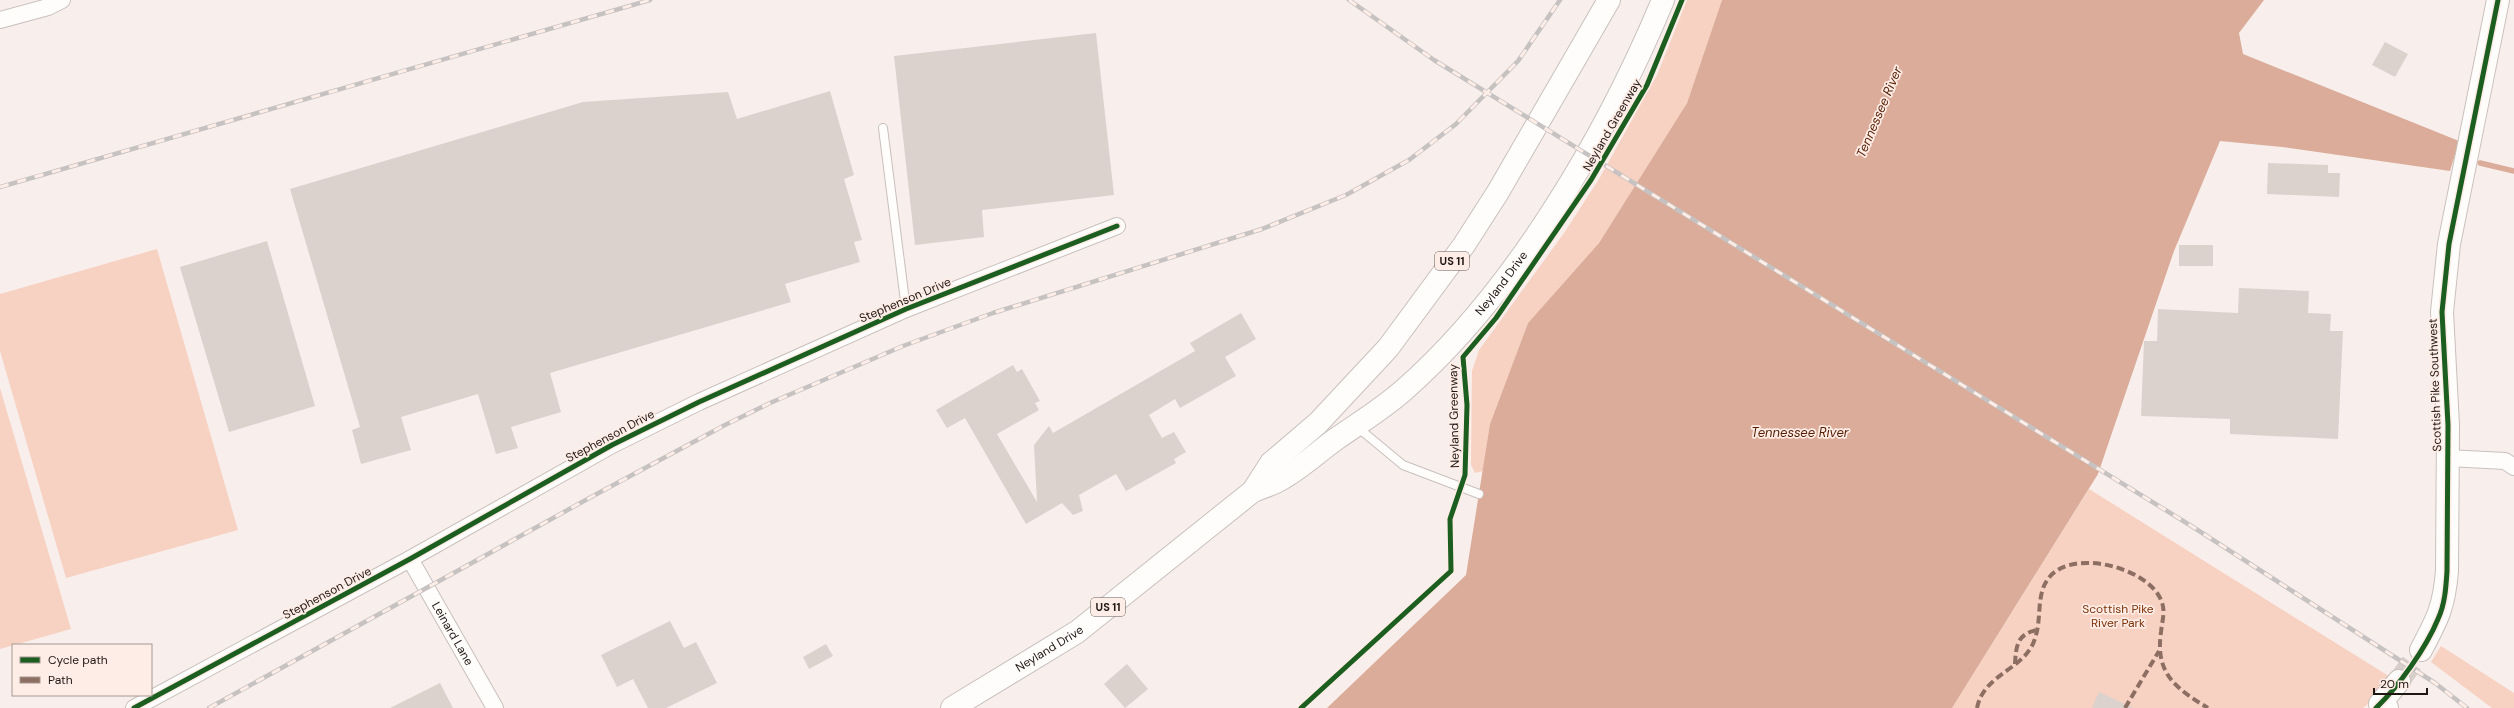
<svg xmlns="http://www.w3.org/2000/svg" width="2514" height="708" viewBox="0 0 2514 708" font-family="'DM Sans',sans-serif">
<rect width="100%" height="100%" fill="#f8efec"/>
<!-- green -->
<g fill="#f7d1c1">
<path d="M1687 0H1722L1687 103 1599 243 1528 323 1490 424 1483 471 1475 473 1471 465 1472 371 1479 350 1564 233 1599 179 1657 75Z"/>
<path d="M157 249 238 530 66 578 0 351V294Z"/>
<path d="M0 388 71 629 0 649Z"/>
<path d="M2089 489 2392 678 2374 699 2363 708H1952Z"/>
<path d="M2441 646 2514 693V708H2492L2431 662Z"/>
</g>
<!-- water -->
<path fill="#dbac99" d="M1722 0H2264L2239 33 2243 54 2459 141 2450 171 2282 147 2220 141 2174 251 2098 474 1952 708H1327L1466 575 1490 424 1528 323 1599 243 1687 103Z"/>
<g fill="none" stroke-linecap="round" stroke-linejoin="round">
<!-- stream -->
<path stroke="#dbac99" stroke-width="5.5" d="M2480 163 2514 171"/>
</g>
<!-- building -->
<g fill="#dbd2ce">
<path d="M1096 33 1114 195 982 210 984 237 915 245 894 56Z"/>
<path d="M2385 42 2408 54 2395 77 2372 65Z"/>
<path d="M830 91 854 175 844 179 862 240 854 242 860 262 785 284 791 302 550 373 561 412 511 427 518 448 496 454 478 394 401 417 411 450 361 464 352 430 360 427 290 189 583 102 728 92 737 119Z"/>
<path d="M2268 163 2328 165V173H2340L2339 197 2267 194Z"/>
<path d="M267 241 315 406 229 432 180 267Z"/>
<rect x="2179" y="245" width="34" height="21"/>
<path d="M2239 288 2309 291 2308 313 2331 314 2330 331H2343L2338 439 2230 434V419L2141 416 2144 341H2157L2158 309 2238 313Z"/>
<path d="M1241 313 1256 339 1225 357 1236 376 1180 408 1175 399 1149 415 1162 438 1174 432 1186 452 1174 459 1176 463 1126 491 1116 474 1079 495 1083 511 1073 515 1062 503 1026 524 965 418 947 428 936 410 1013 365 1017 372 1022 369 1040 401 1035 403 1039 410 997 434 1037 502 1034 445 1049 426 1053 433 1195 351 1190 343Z"/>
<path d="M670 621 684 648 696 642 717 683 666 708H648L633 679 617 687 601 655Z"/>
<path d="M826 644 833 656 809 669 803 657Z"/>
<path d="M1127 664 1148 689 1125 708 1104 684Z"/>
<path d="M440 683 453 708H390Z"/>
<path d="M2099 692 2134 708H2092Z"/>
</g>
<g fill="none" stroke-linecap="round" stroke-linejoin="round">
<!-- secondary-tunnel -->
<path stroke="#d8cfcb" stroke-width="22" stroke-dasharray="22 11" stroke-linecap="butt" d="M2399 681 2421 650"/>
<!-- lane casing -->
<g stroke="#c9c0bc" stroke-width="10">
<g id="lane">
<path d="M883 128 906 309"/>
<path d="M1356 426 1403 465 1479 494"/>
</g>
</g>
<!-- street casing -->
<g stroke="#c9c0bc" stroke-width="18">
<g id="street">
<path d="M0 20 48 7 62 0"/>
<path d="M2448 458 2505 461 2514 467"/>
<path id="s1" d="M410 559 495 708"/>
<path d="M134 708 410 559 612 445 699 402 906 309 1117 226"/>
</g>
</g>
<!-- secondary casing -->
<g stroke="#c9c0bc" stroke-width="24">
<g id="secondary">
<path d="M2421 650C2438 618 2444 607 2447 571L2448 425 2442 312 2449 244 2498 0"/>
<path d="M2387 708 2380 704 2399 681"/>
</g>
</g>
<!-- primary casing -->
<g stroke="#c9c0bc" stroke-width="24">
<g id="primary">
<path d="M1253 491 1271 463 1318 423 1388 348 1464 245 1498 192 1609 0"/>
<path id="s2" d="M952 708 1077 632 1253 491C1263 487 1274 484 1283 478 1302 467 1318 452 1336 439 1359 423 1384 408 1405 389 1515 292 1607 135 1663 0"/>
</g>
</g>
<!-- lane -->
<use href="#lane" stroke="#fefdfc" stroke-width="8"/>
<!-- street -->
<use href="#street" stroke="#fefdfc" stroke-width="16"/>
<!-- secondary -->
<use href="#secondary" stroke="#fefdfc" stroke-width="22"/>
<!-- primary -->
<use href="#primary" stroke="#fefdfc" stroke-width="22"/>
<!-- rail casing -->
<g stroke="#c5c2c1" stroke-width="4.5">
<g id="rail">
<path d="M1349 0 1434 60 2193 527 2435 683 2467 708"/>
<path d="M0 187 650 0"/>
<path d="M209 708 593 496 725 425 770 403 903 346 993 313 1262 229 1346 195 1409 160 1456 124 1518 61 1560 0"/>
</g>
</g>
<!-- rail -->
<use href="#rail" stroke="#feede6" stroke-width="3" stroke-dasharray="9" stroke-linecap="butt"/>
<!-- quiet -->
<g stroke="#8d6e63" stroke-width="4" stroke-dasharray="8 4" stroke-linecap="butt">
<path d="M2015 664C2016 646 2017 634 2037 630"/>
<path d="M1977 708C1984 672 2028 670 2036 635 2041 619 2037 597 2046 582 2066 546 2147 566 2161 600 2166 611 2162 621 2161 632 2155 673 2175 688 2208 708"/>
<path d="M2125 708 2159 651"/>
</g>
<!-- cycleway casing -->
<g stroke="#feede6" stroke-width="8">
<g id="cycleway">
<path d="M134 708 410 559 612 445 699 402 906 309 1117 226"/>
<path d="M1301 708 1451 571 1450 519 1465 475 1467 405 1463 357 1496 318 1591 180 1647 85 1682 0"/>
<path d="M2376 708C2399 686 2426 648 2438 619 2445 604 2446 587 2447 571L2448 425 2442 312 2449 244 2498 0"/>
</g>
</g>
<!-- cycleway -->
<use href="#cycleway" stroke="#1b5e20" stroke-width="5"/>
</g>
<g text-anchor="middle" dominant-baseline="central" stroke-width="3.5" stroke-linejoin="round" paint-order="stroke">
<!-- shield labels -->
<g fill="#feede6" stroke="#635752" stroke-width="1">
<rect x="1435" y="252" width="34" height="18" rx="3"/>
<rect x="1091" y="598" width="34" height="18" rx="3"/>
</g>
<g font-size="11" font-weight="bold" fill="#201713">
<text x="1452" y="261">US 11</text>
<text x="1108" y="607">US 11</text>
</g>
<!-- street labels -->
<g font-size="12" fill="#201713" stroke="#feede6">
<text transform="translate(1612 125) rotate(-60)">Neyland Greenway</text>
<text stroke="none"><textPath href="#s2" startOffset="699">Neyland Drive</textPath></text>
<text transform="translate(905 300) rotate(-23)">Stephenson Drive</text>
<text transform="translate(2435 385) rotate(-92)">Scottish Pike Southwest</text>
<text transform="translate(1454 416) rotate(-91)">Neyland Greenway</text>
<text transform="translate(610 436) rotate(-28)">Stephenson Drive</text>
<text transform="translate(327 593) rotate(-28)">Stephenson Drive</text>
<text stroke="none"><textPath href="#s1" startOffset="86">Leinard Lane</textPath></text>
<text stroke="none"><textPath href="#s2" startOffset="114">Neyland Drive</textPath></text>
</g>
<!-- park labels -->
<g font-size="12" fill="#7d3208" stroke="#feede6">
<text x="2118" y="609">Scottish Pike<tspan x="2118" dy="14">River Park</tspan></text>
</g>
<!-- water labels -->
<g font-size="13" font-style="italic" fill="#541c00" stroke="#feede6">
<text transform="translate(1879 112) rotate(-67)">Tennessee River</text>
<text x="1800" y="432">Tennessee River</text>
</g>
</g>
<!-- legend -->
<rect x="12" y="644" width="140" height="52" fill="#feede6" stroke="#a59792"/>
<rect x="20" y="657" width="20" height="6" fill="#1b5e20" stroke="#a59792"/>
<text x="48" y="664" font-size="12" fill="#201713">Cycle path</text>
<rect x="20" y="677" width="20" height="6" fill="#8d6e63" stroke="#a59792"/>
<text x="48" y="684" font-size="12" fill="#201713">Path</text>
<!-- scale -->
<path d="M2374 688v6h53v-6" fill="none" stroke="#201713" stroke-width="2"/>
<text x="2380" y="688" font-size="12" fill="#201713" stroke="#feede6" stroke-width="3" paint-order="stroke">20 m</text>
</svg>
